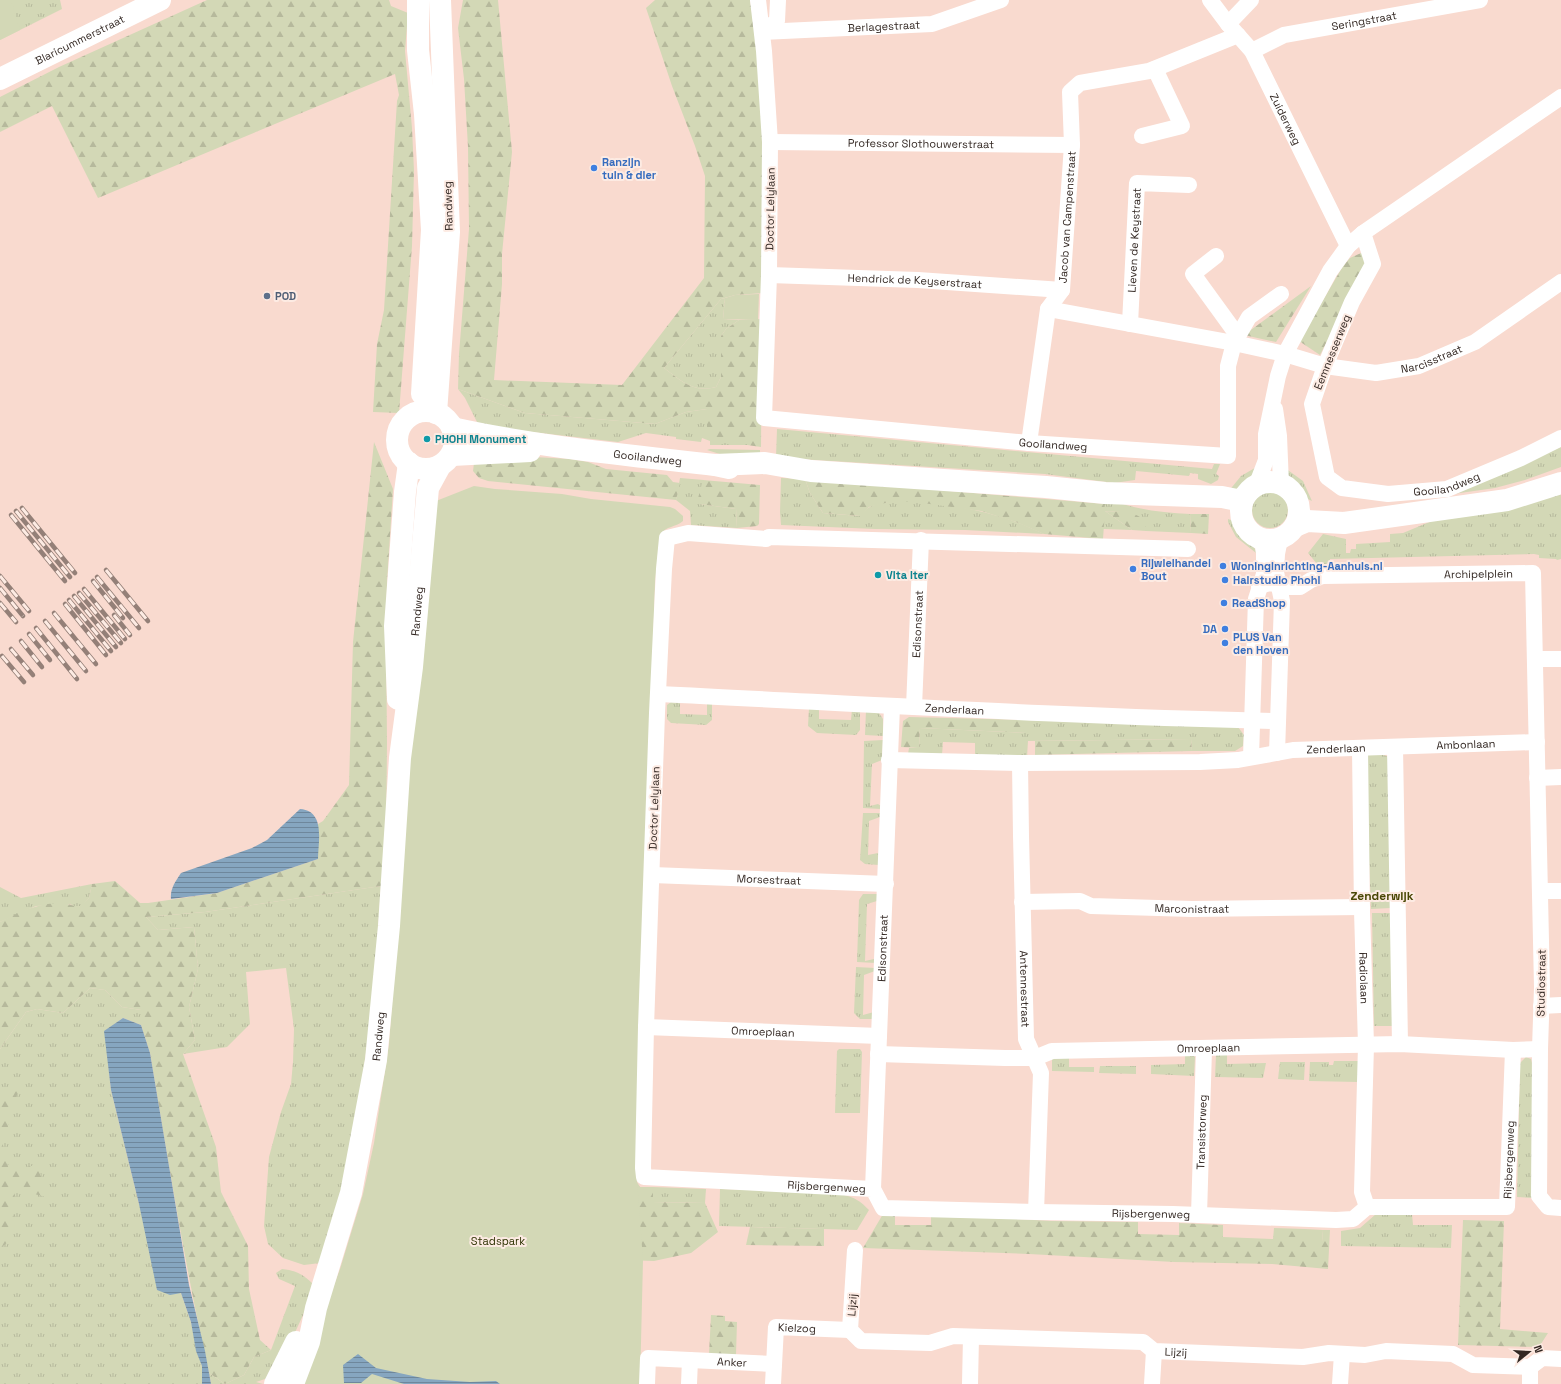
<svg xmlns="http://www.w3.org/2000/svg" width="1561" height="1384" viewBox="0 0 1561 1384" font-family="'Space Grotesk',sans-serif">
<defs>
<pattern id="grass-tufts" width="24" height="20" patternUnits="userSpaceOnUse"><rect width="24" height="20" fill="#d3d8b6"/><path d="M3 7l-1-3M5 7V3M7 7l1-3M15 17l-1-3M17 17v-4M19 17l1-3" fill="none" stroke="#b6b99c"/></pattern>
<pattern id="forest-firs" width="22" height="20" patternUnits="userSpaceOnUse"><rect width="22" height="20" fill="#d3d8b6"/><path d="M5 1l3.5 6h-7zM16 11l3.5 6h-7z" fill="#b6b99c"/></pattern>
<pattern id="water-rules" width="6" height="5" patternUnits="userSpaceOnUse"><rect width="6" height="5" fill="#86a6c0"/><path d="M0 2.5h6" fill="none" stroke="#6e879c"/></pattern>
</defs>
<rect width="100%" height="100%" fill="#f9dacf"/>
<!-- grass -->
<g fill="url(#grass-tufts)">
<path d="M0 0H60L62 9 0 40Z"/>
<path d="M725 298 723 319 739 320 726 329 721 336V377L716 387C692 393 682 381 664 368L721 299Z"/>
<path d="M458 389 525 413 655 424 686 412 707 409 747 441V445H710V441L702 438 701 442 676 439V437L646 433 618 442 479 426 465 398Z"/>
<path d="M777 429 1212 469 1214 464H1220L1216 474 1219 476 1218 480 1211 484 1198 479V474L1190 473 1189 476 1136 471 1135 480 1114 483 1045 474 798 459 776 457Z"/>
<path d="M1561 447V467L1525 480 1495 488 1439 496Z"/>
<path d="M710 449 760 450V454L723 455 707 450Z"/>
<path d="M1260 465C1253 480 1245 489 1228 492L1241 476Z"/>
<path d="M1285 468 1303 481 1312 501C1304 498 1302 494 1298 487 1291 479 1287 479 1285 468Z"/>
<path d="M680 478 704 480 700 504 736 509 737 528 691 525 690 511 676 500Z"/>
<path d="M781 478 805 479 810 493 823 513 859 516C862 513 865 510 868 508 896 491 986 510 1016 522 1025 525 1035 530 1044 534L965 530 875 529 781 525 780 512Z"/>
<circle cx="1270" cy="510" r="18"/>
<path d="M1561 494V559L1557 560 1556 559 1539 558V555L1534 554 1330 559V571L1322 570 1308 553 1323 534 1346 539V553H1350L1351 549H1356V544L1390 542V534L1403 533 1439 518Z"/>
<path d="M1116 502C1141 510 1165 513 1190 514L1191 533 1146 531V528L1120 512 1105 511 1132 530 1103 529 1104 504Z"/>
<path d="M1228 519C1239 522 1254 542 1256 553L1236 537 1228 522Z"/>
<path d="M671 702 680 703V714L707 715V703L712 704V720L706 725 671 723 667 719V705Z"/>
<path d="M809 708H819V719L851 720 852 709H860V730L856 735 817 733 808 726Z"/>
<path d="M866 710H877L883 719V736L865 735Z"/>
<path d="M1026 720 1238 727 1244 735 1243 746 1235 751H1192L1191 739 1028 741 1027 757 975 756V743L943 742 942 755 908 754 909 748H919L920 728 1026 733Z"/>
<path d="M883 740 882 760 872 764 870 806 878 804 881 806V809L863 808 864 741Z"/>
<path d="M1375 753 1387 756 1388 759 1391 908 1371 909 1365 759 1367 754Z"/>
<path d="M863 813H880V817L869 821 868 855 878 853 879 865 865 864 860 860Z"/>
<path d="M92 884 89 898 82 906 75 907 70 904 36 906 0 922V887L21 898Z"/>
<path d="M381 886C375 983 366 1080 345 1175 339 1205 328 1234 320 1263L304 1265 283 1258 268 1244 264 1226 269 1157 281 1112 291 1084 293 1062 294 1029 286 968 246 972 250 1024 227 1047 183 1054 195 1040 189 1007 198 969 194 927 158 930 146 917 205 912Z"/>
<path d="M863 894H878L877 901 867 904 865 961 874 959 876 963 857 962 859 900Z"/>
<path d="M1372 913H1392L1394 1026H1374Z"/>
<path d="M856 967 875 968V971L864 975 863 1015 874 1012 872 1019H860L854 1013Z"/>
<path d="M90 988 105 990 122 1007 141 1010V1025L123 1018 105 1031 111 1090 139 1204 181 1293 191 1322 202 1366V1384H0V1049L26 1012 37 1009 63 1013Z"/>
<path d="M839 1049H860L862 1052 860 1113H835L837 1051Z"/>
<path d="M1185 1053 1191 1054 1195 1057 1194 1076 1151 1074V1065L1185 1064Z"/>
<path d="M1227 1053V1064L1266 1063 1263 1078 1215 1077 1216 1055Z"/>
<path d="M1069 1056V1067H1094V1072L1052 1071V1059L1057 1057Z"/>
<path d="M1526 1057 1531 1059 1532 1063 1533 1198 1517 1197 1520 1063Z"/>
<path d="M1334 1061H1358V1082L1309 1081 1310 1062H1329V1065H1333Z"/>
<path d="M1280 1062H1305L1304 1080 1278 1079Z"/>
<path d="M1100 1066H1136V1074L1099 1073Z"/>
<path d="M653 1187 706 1189 705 1203 653 1202Z"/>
<path d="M720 1189 836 1193C853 1197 857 1198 869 1210L857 1230 719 1226Z"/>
<path d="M1376 1214H1412L1413 1225H1452L1451 1248 1341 1246V1231L1360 1228Z"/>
<path d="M282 1269C294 1270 303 1274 312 1283L310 1300 273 1380 265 1379 256 1382 263 1384H211L209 1373 225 1384 244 1375 254 1357 271 1350 295 1286 279 1279 276 1273Z"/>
</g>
<!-- forest -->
<g fill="url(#forest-firs)">
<path d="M207 0H389L391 6 408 13 405 51 412 128 414 171 412 246 399 413 373 412 377 344 384 310 397 101 399 95 395 74 98 198 52 106 0 132V97L59 67Z"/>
<path d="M463 0H498L512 152 502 254V284L494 380 622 385 704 278 705 176 695 146 672 86 646 8 655 0H750L759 58 765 135 764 293 735 295 721 299 664 368C682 381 692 393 716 387L721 377V336L726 329 739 320 762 319 761 447 747 445V441L707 437V409L686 412 655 424 525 413 458 389 459 354 469 229 468 147 464 79 458 28Z"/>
<path d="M1361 253 1364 254 1365 267 1320 355 1299 341 1343 266 1350 258Z"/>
<path d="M1311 286 1276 342 1244 335Z"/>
<path d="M374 442 393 489 387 583 386 634 387 743 386 844 381 886 205 912 146 917 158 930 194 927 198 969 189 1007 195 1040 183 1054 216 1147 221 1192 248 1246 249 1289 260 1340 271 1350 254 1357 244 1375 225 1384 209 1373C185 1267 168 1160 150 1053L141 1025V1010L122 1007 105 990 90 988 63 1013 37 1009 26 1012 0 1049V922C19 912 38 903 60 903 68 903 74 907 81 906L89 898 92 884 115 881 140 903H148L217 893 318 859V824L323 821 349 785 353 642Z"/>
<path d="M534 457 570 459 588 462 606 469 667 475 673 482 680 483 676 500 488 481 479 478 473 471 474 463Z"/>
<path d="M805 479 1105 504 1104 511C1118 512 1149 510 1146 531L1132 530 1105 511 1103 539 1044 534 1016 522 981 511 915 502H889L869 507 860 516 823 513 810 493Z"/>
<path d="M703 480 760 485 759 524 757 526 737 528 736 509 700 504 697 502Z"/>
<path d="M1190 514H1209L1208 534 1191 533Z"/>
<path d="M909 717 1026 720V733L920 728 919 748 901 747 903 721Z"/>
<path d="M1191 739 1192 751 1035 755V741Z"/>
<path d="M18 1091 2 1147 10 1172 38 1164 46 1197 15 1189C14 1195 13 1202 13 1208 14 1225 18 1238 0 1248V1093Z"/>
<path d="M635 1179 640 1187H653V1202L705 1203 718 1232 691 1253 654 1261 595 1259Z"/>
<path d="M883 1214H895V1225H931V1214L1052 1221 1138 1222V1234L1179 1235V1223L1223 1225V1237L1273 1239 1274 1228 1305 1229V1242H1322L1323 1230H1330L1328 1269 1272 1264 1174 1262 1029 1254 863 1248Z"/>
<path d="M1463 1220 1504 1221 1500 1329 1548 1333 1539 1347 1458 1345Z"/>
<path d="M750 1227 824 1229V1246L746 1245Z"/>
<path d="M711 1315 725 1316V1321L737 1322 736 1355 709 1354Z"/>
</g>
<!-- park -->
<g fill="#d3d8b6">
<path d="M0 0H11L20 30 0 40Z"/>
<path d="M759 294 758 320 723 319 725 298 735 295Z"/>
<path d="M474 486 495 489 562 494 591 499 670 507 675 509 683 516V521C675 528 667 525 660 535L655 582 637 1182 643 1260 640 1384H297L340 1269 363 1194 374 1143 389 1044 415 692 436 501Z"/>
<path d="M1305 1229 1323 1230 1322 1243 1305 1242Z"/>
</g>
<!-- water -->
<g fill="url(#water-rules)">
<path d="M300 809C326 811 318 842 318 859L217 893 171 899C170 889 175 882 181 873L252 848 267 840Z"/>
<path d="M123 1018 141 1025 150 1053 189 1285 205 1351 211 1384H202V1366L196 1351 191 1322 181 1293 170 1295 157 1290 139 1204 111 1090 104 1031Z"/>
<path d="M358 1354 376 1368 427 1379 470 1382 496 1381 500 1384H404L372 1374 361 1383H344L343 1365Z"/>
</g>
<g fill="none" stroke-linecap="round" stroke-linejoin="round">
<!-- minor -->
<g stroke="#fff" stroke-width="16">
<path id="s1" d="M758 0 764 51 770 142 769 275 764 418 1029 443 1228 456V366L1234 343 1249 317 1281 294"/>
<path id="s2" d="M1210 0 1228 24 1252 51 1348 246"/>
<path d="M1228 24 1251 0"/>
<path id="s3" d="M762 32 932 24 1001 0"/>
<path d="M762 32 777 21 778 0"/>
<path id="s4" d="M1252 51 1284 35 1480 0"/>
<path d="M1142 136 1182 126 1155 69"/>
<path id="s5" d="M770 142 1072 145"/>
<path id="s6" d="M1363 233 1373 264 1352 302 1325 366 1312 404 1327 477 1342 488 1388 494 1447 489 1521 458 1561 438"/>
<path d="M1216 256 1193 274 1238 336"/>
<path id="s7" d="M769 275 918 280 1062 290"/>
<path id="s8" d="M1048 309 1234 343 1285 354 1325 366 1376 373 1419 366 1475 342 1561 282"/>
<path id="s9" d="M1130 324 1137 183 1189 185"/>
<path d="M1275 409 1279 436 1281 484"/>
<path id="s10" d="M1029 443 1048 309 1062 290 1072 145 1070 92 1080 83 1149 71 1238 35"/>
<path d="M1256 486 1266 460V434L1278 376 1285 354 1330 271 1348 246 1363 233 1561 97"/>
<path id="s11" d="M1188 549 769 537 766 539 688 533 667 538 664 569 657 713 646 1027 643 1168 644 1177 873 1189 883 1208 1036 1212 1173 1214 1336 1220 1353 1219 1367 1207H1507L1513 1050"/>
<path id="s12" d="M1259 586 1270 583 1288 587H1300L1311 580 1323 576 1533 573 1542 987 1540 1049 1539 1196 1548 1207 1561 1208"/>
<path d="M1535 659H1561"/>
<path id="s13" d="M659 694C865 704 1071 717 1278 721"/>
<path id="s14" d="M914 707 921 540"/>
<path d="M1395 747 1400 1044"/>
<path id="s15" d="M1360 748 1362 911 1366 1045 1362 1192 1367 1207"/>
<path d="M1277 753 1282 601 1276 572 1277 554 1280 539"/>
<path d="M1251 757 1256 599 1264 574V553L1262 540"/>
<path id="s16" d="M889 760 1020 763 1200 762 1238 760 1293 750 1537 742"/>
<path id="s17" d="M1020 763 1021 836 1026 1039 1041 1073 1036 1212"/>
<path d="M1537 778 1561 777"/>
<path id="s18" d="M652 875 886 884"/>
<path d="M1541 891H1561"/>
<path id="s19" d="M1022 902 1080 901 1091 906 1192 909 1362 907"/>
<path d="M1541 1006 1561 1005"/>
<path id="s20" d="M646 1027 879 1036"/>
<path id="s21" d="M878 1054 1005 1058H1035L1052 1051 1400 1044 1513 1050 1540 1049"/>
<path id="s22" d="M873 1189 892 706"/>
<path id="s23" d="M1199 1215 1204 1049"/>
<path id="s24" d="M855 1250 850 1330 861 1341 930 1343 953 1336 1143 1342 1154 1351 1303 1357 1329 1353 1365 1355 1386 1351 1453 1354 1473 1365 1530 1367 1542 1358 1561 1359"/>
<path id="s25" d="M647 1384 648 1358 774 1364"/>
<path d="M689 1384 690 1360"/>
<path id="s26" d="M773 1384 776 1327 850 1330"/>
<path d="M970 1384 971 1337"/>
<path d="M1152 1384 1154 1351"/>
<path d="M1340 1384 1342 1354"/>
<path d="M1530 1384V1367"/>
</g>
<!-- secondary -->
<g stroke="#fff" stroke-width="22">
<path d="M418 0V50L425 114 432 230 422 394"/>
<path id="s27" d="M0 79 160 0"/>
<circle cx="426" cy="440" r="29"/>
<path d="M436 413 449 232 440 0"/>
<path id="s28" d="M452 428C538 447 627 455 715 465L729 468"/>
<path d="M452 455 530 451"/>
<path d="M715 465 765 463 811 471 1046 487 1105 493 1222 497 1242 501"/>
<circle cx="1270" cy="511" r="29"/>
<path d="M1295 526 1307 521 1344 523 1507 500 1561 483"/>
<path d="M398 699 395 626 405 492 409 463"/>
<path d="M275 1384 296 1342"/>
<path id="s29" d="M293 1384 309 1342 316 1308 351 1193 376 1060 389 926 400 758 412 667 428 488 440 466"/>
</g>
<!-- rail casing -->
<g stroke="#948078" stroke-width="4.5">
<g id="rail">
<path d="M22 508 75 573"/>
<path d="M16 511 70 577"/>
<path d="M11 515 65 581"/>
<path d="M106 570 148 621"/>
<path d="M0 576 29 611"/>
<path d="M97 577 139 628"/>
<path d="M93 581 123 618"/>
<path d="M0 588 23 616"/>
<path d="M84 589 125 639"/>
<path d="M79 593 121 643"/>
<path d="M74 596 116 647"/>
<path d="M69 600 111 651"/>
<path d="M0 603 16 622"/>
<path d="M65 604 106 655"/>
<path d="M54 613 96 664"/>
<path d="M114 615 130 635"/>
<path d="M45 621 86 671"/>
<path d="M36 628 77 679"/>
<path d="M29 634 50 660"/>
<path d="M21 641 42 667"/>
<path d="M11 649 33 675"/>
<path d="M2 656 24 682"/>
</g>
</g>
<!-- rail -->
<use href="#rail" stroke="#fdebe3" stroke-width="3" stroke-dasharray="9" stroke-linecap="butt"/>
</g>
<!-- markers -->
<g fill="#3f7fe0" stroke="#fdebe3" stroke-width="1.5">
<circle cx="594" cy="168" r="4"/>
<circle cx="1223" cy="566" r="4"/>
<circle cx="1133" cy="569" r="4"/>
<circle cx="1225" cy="580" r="4"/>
<circle cx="1224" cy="603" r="4"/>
<circle cx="1225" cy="629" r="4"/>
<circle cx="1225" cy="643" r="4"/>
</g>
<circle fill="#5c6f8a" stroke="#fdebe3" stroke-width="1.5" cx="267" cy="296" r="4"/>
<g fill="#0f9aa8" stroke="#fdebe3" stroke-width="1.5">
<circle cx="427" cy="439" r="4"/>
<circle cx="878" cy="575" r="4"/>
</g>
<g text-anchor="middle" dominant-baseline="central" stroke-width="4" stroke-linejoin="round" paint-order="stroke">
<!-- street labels -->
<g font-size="11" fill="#332823" stroke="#fdebe3">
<text stroke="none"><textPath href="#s4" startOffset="117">Seringstraat</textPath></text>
<text stroke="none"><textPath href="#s3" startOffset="122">Berlagestraat</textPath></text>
<text stroke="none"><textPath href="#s27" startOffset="89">Blaricummerstraat</textPath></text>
<text stroke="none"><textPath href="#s2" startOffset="142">Zuiderweg</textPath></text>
<text stroke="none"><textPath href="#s5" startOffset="151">Professor Slothouwerstraat</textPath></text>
<text transform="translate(448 206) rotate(-92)">Randweg</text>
<text transform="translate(770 209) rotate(-89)">Doctor Lelylaan</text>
<text stroke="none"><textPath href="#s10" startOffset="232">Jacob van Campenstraat</textPath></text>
<text stroke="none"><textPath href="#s9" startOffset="84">Lieven de Keystraat</textPath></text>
<text stroke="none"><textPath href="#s7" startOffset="146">Hendrick de Keyserstraat</textPath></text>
<text transform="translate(1332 352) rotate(-68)">Eemnesserweg</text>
<text stroke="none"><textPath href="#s8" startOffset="392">Narcisstraat</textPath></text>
<text stroke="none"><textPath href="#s1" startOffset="709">Gooilandweg</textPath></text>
<text stroke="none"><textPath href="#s28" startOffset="198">Gooilandweg</textPath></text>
<text stroke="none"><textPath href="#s6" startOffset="385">Gooilandweg</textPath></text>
<text stroke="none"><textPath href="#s12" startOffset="223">Archipelplein</textPath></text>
<text stroke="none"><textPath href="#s29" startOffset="786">Randweg</textPath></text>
<text stroke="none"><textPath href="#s14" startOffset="83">Edisonstraat</textPath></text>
<text stroke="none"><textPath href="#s13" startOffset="296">Zenderlaan</textPath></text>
<text stroke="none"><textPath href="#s16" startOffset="578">Ambonlaan</textPath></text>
<text stroke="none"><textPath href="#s16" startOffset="448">Zenderlaan</textPath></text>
<text transform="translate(654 808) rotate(-88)">Doctor Lelylaan</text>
<text stroke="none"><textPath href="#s18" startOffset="117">Morsestraat</textPath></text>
<text stroke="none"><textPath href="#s19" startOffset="171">Marconistraat</textPath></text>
<text stroke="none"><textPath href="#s22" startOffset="241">Edisonstraat</textPath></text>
<text stroke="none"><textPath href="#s15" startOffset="230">Radiolaan</textPath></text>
<text transform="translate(1541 983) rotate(-89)">Studiostraat</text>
<text stroke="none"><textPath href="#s17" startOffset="226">Antennestraat</textPath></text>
<text stroke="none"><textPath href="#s20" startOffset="117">Omroeplaan</textPath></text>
<text stroke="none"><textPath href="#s29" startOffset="359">Randweg</textPath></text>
<text stroke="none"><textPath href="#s21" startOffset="332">Omroeplaan</textPath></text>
<text stroke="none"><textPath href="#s23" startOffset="83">Transistorweg</textPath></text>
<text stroke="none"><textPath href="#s11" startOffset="2089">Rijsbergenweg</textPath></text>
<text stroke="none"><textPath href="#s11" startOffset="1345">Rijsbergenweg</textPath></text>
<text stroke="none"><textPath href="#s11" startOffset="1681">Rijsbergenweg</textPath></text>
<text transform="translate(852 1305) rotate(-86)">Lijzij</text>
<text stroke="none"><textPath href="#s26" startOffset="78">Kielzog</textPath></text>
<text stroke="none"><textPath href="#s24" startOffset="415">Lijzij</textPath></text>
<text stroke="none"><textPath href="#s25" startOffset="110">Anker</textPath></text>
</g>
<!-- shop labels -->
<g font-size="11" font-weight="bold" fill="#366cbe" stroke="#fdebe3" text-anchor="start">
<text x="602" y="162">Ranzijn<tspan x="602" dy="13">tuin &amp; dier</tspan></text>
<text x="1141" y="563">Rijwielhandel<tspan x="1141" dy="13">Bout</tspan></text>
<text x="1231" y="566">Woninginrichting-Aanhuis.nl</text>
<text x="1233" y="580">Hairstudio Phohi</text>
<text x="1232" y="603">ReadShop</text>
<text x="1217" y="629" text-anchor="end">DA</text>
<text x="1233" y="637">PLUS Van<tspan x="1233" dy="13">den Hoven</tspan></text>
</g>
<!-- service labels -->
<g font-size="11" font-weight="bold" fill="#4e5e75" stroke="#fdebe3" text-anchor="start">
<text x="275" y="296">POD</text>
</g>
<!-- culture labels -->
<g font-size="11" font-weight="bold" fill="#0d838f" stroke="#fdebe3" text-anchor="start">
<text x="435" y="439">PHOHI Monument</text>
<text x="886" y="575">Vita Iter</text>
</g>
<!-- park labels -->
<g font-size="11" fill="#2f3304" stroke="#fdebe3">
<text x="498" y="1241">Stadspark</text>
</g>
<!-- neighbourhood labels -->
<g font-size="12" font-weight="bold" fill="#494705" stroke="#fdebe3">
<text x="1382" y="896">Zenderwijk</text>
</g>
</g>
<!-- north arrow -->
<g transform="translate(1529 1352) rotate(72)" stroke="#fdebe3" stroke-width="3" paint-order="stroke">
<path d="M0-3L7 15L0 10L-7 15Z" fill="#332823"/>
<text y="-6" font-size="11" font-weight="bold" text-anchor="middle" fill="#332823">N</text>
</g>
</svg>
